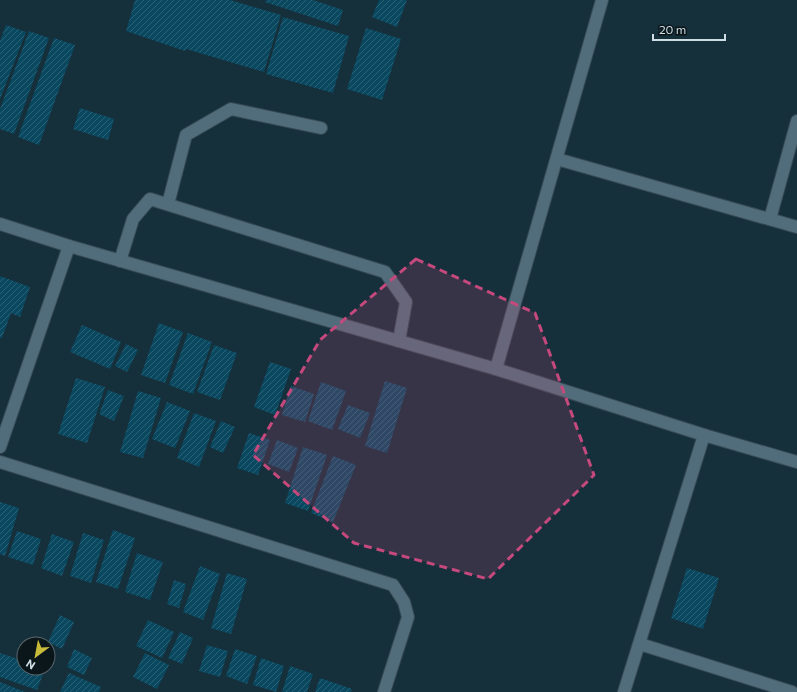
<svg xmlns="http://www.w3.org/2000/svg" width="797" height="692" viewBox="0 0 797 692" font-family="Commissioner,sans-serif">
<defs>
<pattern id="building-hatch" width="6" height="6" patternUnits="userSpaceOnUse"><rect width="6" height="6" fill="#0a4860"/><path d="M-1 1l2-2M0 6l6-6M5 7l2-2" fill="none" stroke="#2c6277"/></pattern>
</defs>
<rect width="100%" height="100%" fill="#152f3b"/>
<!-- building -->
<g fill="url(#building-hatch)">
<path d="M135 0H230L281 15 264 72 186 49 185 51 126 31Z"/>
<path d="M266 0H313L343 10 338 26 265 2Z"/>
<path d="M379 0H407L397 27 372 17Z"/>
<path d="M283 17 349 36 333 93 266 74Z"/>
<path d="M6 25 26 32 0 99V41Z"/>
<path d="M366 28 401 39 382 100 347 89Z"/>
<path d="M29 31 49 38 14 134 0 129V109Z"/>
<path d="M54 38 75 45 39 145 18 137Z"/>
<path d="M80 108 114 119 108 140 73 129Z"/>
<path d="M0 276 30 287 20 317 11 313 2 338H0Z"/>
<path d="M159 323 183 332 165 383 141 375Z"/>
<path d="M82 325 121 342 110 369 70 352Z"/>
<path d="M188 333 212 342 193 394 169 385Z"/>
<path d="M126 344 138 350 127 372 115 366Z"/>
<path d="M214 345 237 353 220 400 197 392Z"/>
<path d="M270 362 291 369 275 415 254 407Z"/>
<path d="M76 378 105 387 87 443 58 434Z"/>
<path d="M385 381 407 388 387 453 365 446Z"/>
<path d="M321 382 346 391 332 430 308 421Z"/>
<path d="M291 386 314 394 305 422 282 415Z"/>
<path d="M108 390 124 396 114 421 99 414Z"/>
<path d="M138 391 161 398 143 458 120 452Z"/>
<path d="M167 402 190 411 175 448 152 439Z"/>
<path d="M348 405 370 413 360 438 338 429Z"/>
<path d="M194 413 216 421 199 467 177 458Z"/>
<path d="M221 421 235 427 223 453 210 447Z"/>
<path d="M249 433 270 440 258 475 237 468Z"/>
<path d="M277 440 298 448 289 472 268 464Z"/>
<path d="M303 447 327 455 308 511 285 503Z"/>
<path d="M333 456 356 465 333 522 311 513Z"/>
<path d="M0 502 19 508 5 556 0 554Z"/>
<path d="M113 530 135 538 118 589 96 582Z"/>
<path d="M17 531 41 539 33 565 8 557Z"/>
<path d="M83 533 104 540 91 583 70 576Z"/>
<path d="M52 534 74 542 62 576 41 568Z"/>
<path d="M137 553 163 562 150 600 125 592Z"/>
<path d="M200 566 220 574 203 620 183 612Z"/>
<path d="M687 568 719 578 703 629 671 618Z"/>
<path d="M227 573 247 579 231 634 211 628Z"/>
<path d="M174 580 186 584 179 608 167 604Z"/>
<path d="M60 615 74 622 62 649 48 642Z"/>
<path d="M148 620 174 632 162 658 136 646Z"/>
<path d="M180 632 193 638 182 664 168 658Z"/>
<path d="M207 645 228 651 220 677 199 671Z"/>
<path d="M74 649 92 658 84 675 67 667Z"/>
<path d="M235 649 257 656 247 684 226 676Z"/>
<path d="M0 653 24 661V668L45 669 37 690 0 677Z"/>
<path d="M145 653 169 665 157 689 133 677Z"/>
<path d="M261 658 284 666 276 692 253 685Z"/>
<path d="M290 666 313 674 307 692H282Z"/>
<path d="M69 673 101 687 99 692H60Z"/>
<path d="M320 678 352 689 351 692H315Z"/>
<path d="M0 682 25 692H0Z"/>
</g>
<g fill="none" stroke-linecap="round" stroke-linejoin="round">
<!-- lane casing -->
<g stroke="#364a54" stroke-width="14">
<g id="lane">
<path d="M168 204 186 135 231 109 321 128"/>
<path d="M120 261 133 219 150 199 385 272 406 302 399 341"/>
</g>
</g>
<!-- street casing -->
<g stroke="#364a54" stroke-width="14">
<g id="street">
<path d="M557 159 797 227"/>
<path d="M770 219 797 121"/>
<path d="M0 224 69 246 496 369 704 435 797 462"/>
<path d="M496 369 602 0"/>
<path d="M0 447 69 246"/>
<path d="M0 462 393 585 404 602 408 617 384 692"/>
<path d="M640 644 792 692"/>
<path d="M624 692 704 435"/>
</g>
</g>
<!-- lane -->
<use href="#lane" stroke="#516d7b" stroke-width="12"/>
<!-- street -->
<use href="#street" stroke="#516d7b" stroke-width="12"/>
</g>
<!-- marked area -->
<path fill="#c5497d" fill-opacity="0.2" stroke="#c5497d" stroke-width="3" stroke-dasharray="8 5" stroke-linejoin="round" d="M416 259 535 313 594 475 488 579 354 543 253 455 320 340Z"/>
<!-- north arrow -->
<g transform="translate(36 656) rotate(212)"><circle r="19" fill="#0b161b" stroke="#59666b"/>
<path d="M0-3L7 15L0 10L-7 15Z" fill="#c9bb3a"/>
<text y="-6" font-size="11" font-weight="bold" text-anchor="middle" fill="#cedde4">N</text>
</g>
<!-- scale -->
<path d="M653 34v6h72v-6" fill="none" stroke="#cedde4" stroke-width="2"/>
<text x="659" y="34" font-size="12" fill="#cedde4" stroke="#0b161b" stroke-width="3" paint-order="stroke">20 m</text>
</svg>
